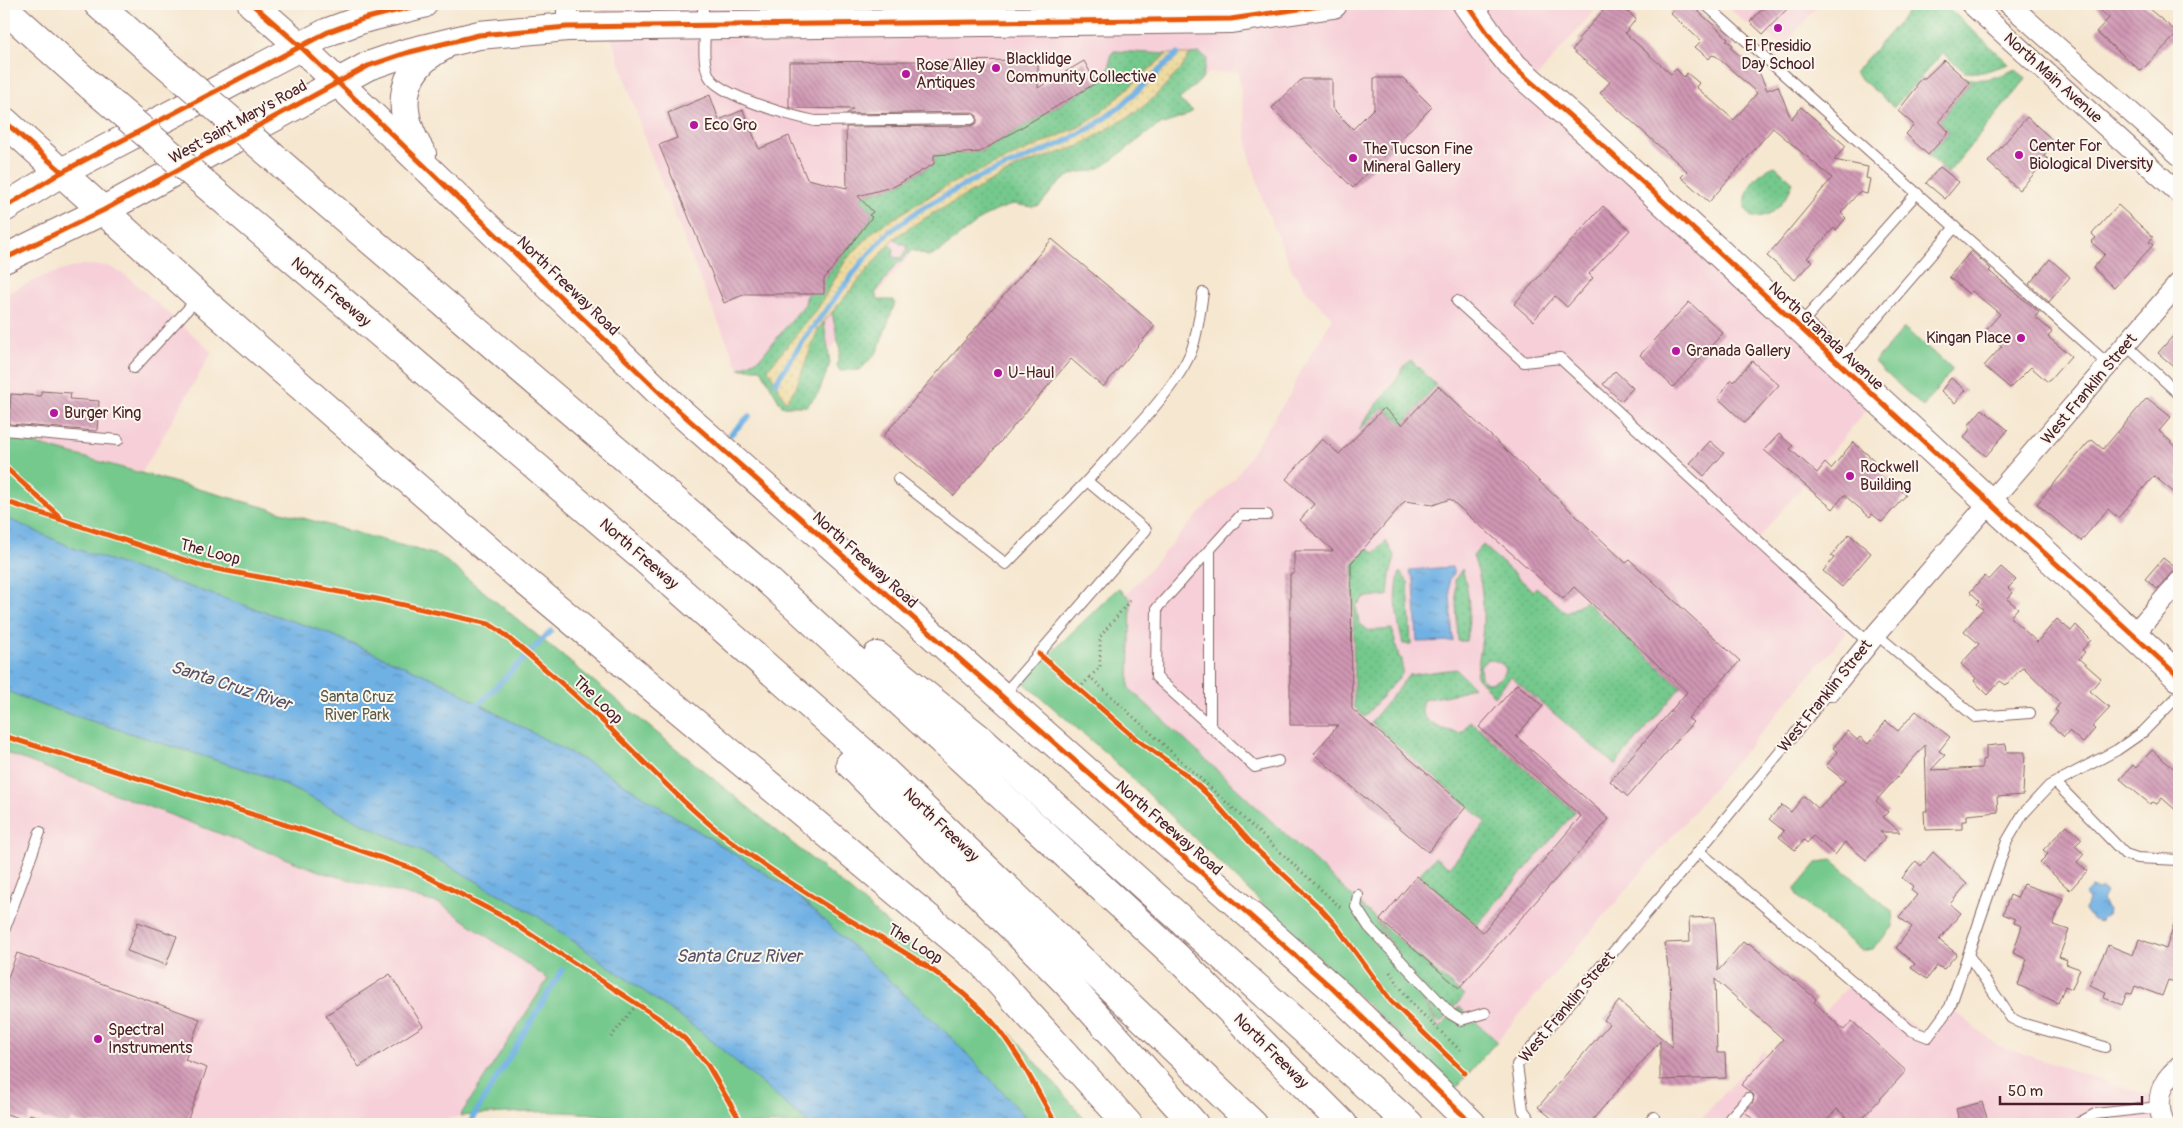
<svg xmlns="http://www.w3.org/2000/svg" width="2183" height="1128" viewBox="0 0 2183 1128" font-family="Pangolin,sans-serif">
<defs>
<pattern id="grass-dots" width="8" height="8" patternUnits="userSpaceOnUse" patternTransform="scale(1.25)"><rect width="8" height="8" fill="#74c98d"/><path d="M2 2h.1M6 6h.1" fill="none" stroke="#66ac7a" stroke-width="1.8" stroke-linecap="round"/></pattern>
<pattern id="sand-dots" width="8" height="8" patternUnits="userSpaceOnUse" patternTransform="scale(1.25)"><rect width="8" height="8" fill="#eeda9e"/><path d="M2 2h.1M6 6h.1" fill="none" stroke="#cebb88" stroke-width="1.8" stroke-linecap="round"/></pattern>
<pattern id="water-ripples" width="26" height="14" patternUnits="userSpaceOnUse" patternTransform="scale(1.25)"><rect width="26" height="14" fill="#70b1e4"/><path d="M2 4q2-2 4 0t4 0M15 11q2-2 4 0t4 0" fill="none" stroke="#5e8fb9"/></pattern>
<pattern id="building-back-hatch" width="6" height="6" patternUnits="userSpaceOnUse" patternTransform="scale(1.25)"><rect width="6" height="6" fill="#d097b4"/><path d="M-1 5l2 2M0 0l6 6M5-1l2 2" fill="none" stroke="#ab7b93"/></pattern>
</defs>
<rect width="100%" height="100%" fill="#fbf7ec"/>
<filter id="ink" filterUnits="userSpaceOnUse"><feTurbulence type="fractalNoise" baseFrequency=".02" numOctaves="2"/><feDisplacementMap in="SourceGraphic" scale="10" xChannelSelector="R" yChannelSelector="G"/><feConvolveMatrix kernelMatrix="1 2 1 2 8 2 1 2 1" color-interpolation-filters="sRGB"/></filter>
<filter id="wash" filterUnits="userSpaceOnUse"><feTurbulence type="fractalNoise" baseFrequency=".0096" numOctaves="4" result="noise"/><feDisplacementMap in="SourceGraphic" scale="20" xChannelSelector="R" yChannelSelector="G"/><feGaussianBlur stdDeviation="1.12" result="paint"/><feColorMatrix in="noise" values="0 0 0 0 0 0 0 0 0 0 0 0 0 0 0 0 0 1.4 0 .05"/><feComposite in="paint" operator="in"/></filter>
<g filter="url(#wash)">
<rect width="100%" height="100%" fill="#f6e7d0"/>
<!-- built -->
<g fill="#f6cfd8">
<path d="M1085 4H1600L1531 84 1876 399 1752 546 1847 632 1497 1041 1459 1007 1439 1029 1374 917 1129 688 1131 599 1126 595 1202 510 1236 477 1290 394 1301 370 1333 318 1308 293 1293 272 1265 206 1249 153 1238 72 1209 73 1092 151 927 235 786 402 768 369H739L699 277 647 145 602 9Z"/>
<path d="M1725 4H1819L1783 47 1765 32 1763 34 1750 22 1748 25Z"/>
<path d="M82 265 108 266 128 277 212 352 142 472 4 435V294L49 274Z"/>
<path d="M4 752 324 873 441 904 548 979 460 1116 422 1124H4Z"/>
<path d="M1852 981 1928 1037 1950 1007 1996 1045 2159 1099 2164 1124H1696L1763 1051 1779 1065Z"/>
</g>
<!-- grass -->
<g fill="url(#grass-dots)" stroke="#5f745c" fill-rule="evenodd">
<path d="M1915 4H1944L2009 64 1983 72H1965L1943 53 1894 107 1854 73Z"/>
<path d="M1114 51 1167 54 1099 114 1079 127 937 191 875 230 843 265 818 308 805 357 818 329 824 322 830 363 819 392 807 406H782L761 369H739L760 358 805 304 807 294 824 279 872 217 859 197 895 186 934 164V155L980 152 1096 83 1110 67V56Z"/>
<path d="M1199 53 1207 58 1202 79 1179 100 1193 111 1184 117 1157 126 1105 165 1093 171 1079 172 1067 177 1054 188 1040 205 1032 207 1013 204 986 215 939 252 928 256 912 250 893 268 875 294 879 300H894L895 303 877 352 860 370 840 371 837 366 840 349 832 313 889 244 894 249 893 257 900 258 907 251V244H900L894 238 921 220 1019 166 1073 147 1136 112 1150 101 1175 75 1190 54Z"/>
<path d="M2015 69 2026 79 1948 173 1928 155 1949 132 1939 121 1970 83 1964 78C1982 82 2000 77 2015 69Z"/>
<path d="M1775 166 1793 182C1786 201 1775 218 1752 217L1745 208C1745 188 1756 173 1775 166Z"/>
<path d="M1411 360 1436 385 1419 405 1422 409 1407 427 1383 407 1359 431C1367 414 1381 401 1392 386 1398 377 1402 366 1411 360Z"/>
<path d="M1386 541 1395 557 1390 575 1388 596 1365 597 1356 606 1359 623 1369 631 1392 629 1399 657 1402 659V674L1364 717 1354 707 1353 564 1368 548 1374 553Z"/>
<path d="M1483 545 1533 591 1536 587 1567 613 1585 601 1681 687 1615 765 1511 677 1494 696 1476 676C1484 634 1488 596 1473 556ZM1488 659C1496 661 1503 662 1506 670 1503 677 1495 683 1487 683L1481 678 1480 666Z"/>
<path d="M1462 569C1470 593 1471 617 1466 641H1458L1455 580Z"/>
<path d="M1400 572 1408 582 1411 644H1403C1397 621 1393 596 1400 572Z"/>
<path d="M1456 669 1473 686 1459 693 1423 700C1415 722 1444 731 1461 733L1470 721 1575 812 1477 925 1419 875 1435 857 1449 868 1486 822 1371 722 1409 675Z"/>
<path d="M1379 922 1464 996 1440 1023 1436 1020Z"/>
</g>
<!-- sand -->
<path fill="url(#sand-dots)" stroke="#9c7c64" d="M1167 54H1190L1181 69 1150 101 1136 112 1079 146 1019 166 921 220 894 238 818 329 796 387 786 402 768 369 818 308 846 260 875 230 948 185 1079 127 1099 114Z"/>
<!-- green -->
<g fill="#74c98d" stroke="#5f745c">
<path d="M1904 328 1953 369 1923 407 1874 362Z"/>
<path d="M4 435 440 556 852 892 1017 1040 1089 1124H642C584 1106 520 1112 460 1116L548 979 441 904 324 873 4 752Z"/>
<path d="M1118 588 1131 599 1129 688 1374 917 1439 1028 1459 1007 1497 1041 1455 1089 1108 755 1022 681Z"/>
<path d="M1832 860 1892 911 1893 927 1873 949 1862 951 1797 896 1795 889 1818 862Z"/>
</g>
<!-- water -->
<g fill="url(#water-ripples)" stroke="#5d6888">
<path d="M4 517 73 548 325 632 448 685 479 704 600 769 790 889 952 1038 1032 1124H809L700 1031 536 915 444 863 266 776 41 705 4 690Z"/>
<path d="M1452 567 1454 574 1449 579 1453 641 1417 642 1414 580 1409 570Z"/>
<path d="M2091 888 2099 890 2101 888 2106 892 2102 900 2108 910 2107 915 2099 922 2093 920 2085 910 2088 900 2084 895Z"/>
</g>
<g fill="none" stroke-linecap="round" stroke-linejoin="round">
<!-- stream -->
<g stroke="#70b1e4" stroke-width="5.5">
<path d="M776 382 805 338 863 261 889 232 924 207 978 178 1063 143 1094 126 1120 107 1177 54"/>
<path d="M731 434 749 416"/>
<path d="M472 708 479 704 551 631"/>
<path d="M469 1124 562 970"/>
</g>
</g>
<g id="blocks">
<!-- building -->
<g fill="url(#building-back-hatch)">
<path d="M1609 4H1619L1636 19 1625 33 1671 74 1676 69 1684 77 1687 73 1699 83 1696 87 1734 120 1757 93 1716 56 1712 55 1709 59 1695 47 1701 41 1670 13 1678 4H1690L1728 38 1726 40 1733 45 1731 48 1759 72 1767 90 1778 86 1791 119 1801 107 1846 146 1834 160 1868 167 1866 178 1870 179 1867 194 1859 192 1841 213 1846 218 1836 230 1834 228 1807 258 1812 261 1795 280 1767 256 1832 178 1773 128 1709 202 1681 177 1687 171 1600 93 1610 82 1572 50 1580 41 1578 39Z"/>
<path d="M1767 4H1792L1763 34 1750 22Z"/>
<path d="M2093 4H2143L2178 33 2141 71 2096 32 2109 18Z"/>
<path d="M1038 60V88L1084 61 1096 83 980 152 934 155V164L895 186 858 196 873 212 869 215 872 217 824 279V294H745L724 303 659 145 677 138 668 113 710 95 719 120 743 110 759 149 789 136 807 179 847 188 846 127 971 126 977 123V116L971 112 846 114 853 109 792 108 789 107V62Z"/>
<path d="M1944 60 1970 83 1939 121 1949 132 1928 155 1906 134 1914 125 1898 111 1916 88V84L1922 78H1925Z"/>
<path d="M1374 78H1403L1432 107 1353 188 1272 108 1302 79H1332V108L1353 129 1374 108Z"/>
<path d="M2027 117 2056 143 2044 156 2048 159 2019 190 1988 162Z"/>
<path d="M1940 167 1959 182 1945 199 1926 183Z"/>
<path d="M2118 205 2153 237 2149 242 2153 245 2114 288 2093 268 2105 254 2091 242 2096 238 2092 234Z"/>
<path d="M1603 206 1630 230 1589 274 1593 278 1567 307 1555 296 1533 321 1514 304Z"/>
<path d="M1052 239 1155 326 1103 387 1071 359 954 496 883 436Z"/>
<path d="M1971 251 1991 269 1989 271 2039 312 2035 317 2052 332 2048 337 2071 356 2048 382 2031 367 2010 388 1984 366 2002 346 1985 331 2000 314 1972 291 1969 294 1949 277Z"/>
<path d="M2050 259 2070 277 2049 302 2029 284Z"/>
<path d="M1689 302 1723 333 1673 387 1640 355Z"/>
<path d="M2179 329V371L2158 353Z"/>
<path d="M1752 361 1779 385 1745 423 1718 398 1731 379 1733 382Z"/>
<path d="M1615 371 1633 388 1621 401 1603 384Z"/>
<path d="M1951 378 1966 390 1955 403 1941 391Z"/>
<path d="M1438 386 1626 563 1630 560 1740 661 1688 718 1693 722 1628 797 1610 781 1687 692 1574 587 1563 599 1450 499 1433 505 1405 501 1351 563 1352 709 1466 807 1428 852 1314 754 1338 725H1290V574H1294V551H1333L1300 520 1314 504 1286 479 1322 439 1339 454 1384 408 1402 425Z"/>
<path d="M41 391 71 393 70 399 99 401 97 431 9 424 11 394 41 396Z"/>
<path d="M2147 398 2171 417 2159 431 2179 449V497L2154 476 2118 518 2108 509 2081 541 2037 504 2087 444 2092 440 2103 449Z"/>
<path d="M1982 409 2008 430 1986 456 1964 438 1971 428 1968 426Z"/>
<path d="M1779 434 1793 446 1790 449 1817 473 1825 463 1831 469 1853 442 1874 460 1871 463 1906 495 1882 522 1872 514 1870 517 1844 495 1833 509 1764 450Z"/>
<path d="M1710 441 1724 453 1704 476 1690 463Z"/>
<path d="M1849 534 1871 553 1842 587 1823 571 1834 558 1831 556Z"/>
<path d="M2163 558 2176 568 2157 589 2145 579Z"/>
<path d="M2001 567 2016 580 2008 588 2013 593 2007 599 2018 608 2010 617 2037 642 2057 619 2071 631 2076 625 2091 640 2082 650 2085 652 2079 659 2101 678 2090 691 2110 708 2092 727 2095 729 2083 743 2069 731 2064 737 2049 723 2058 712 2055 710 2060 703 2023 667 2006 685 2000 681 1988 695 1974 681 1976 678 1961 664 1979 644 1964 631 1983 609 1977 604 1980 601 1970 592 1984 576 1989 580Z"/>
<path d="M1517 684 1543 706 1516 736 1609 819 1459 988 1380 920 1417 876 1483 932 1581 816 1479 727Z"/>
<path d="M1916 711 1950 737 1939 751 1945 755 1931 770 1982 768V760L1986 759V746L2006 744 2007 752H2025L2023 795 1997 797 1998 812 1967 815V821H1962V829L1925 830 1924 811H1927L1925 745 1876 801 1888 812 1883 817 1900 832H1880L1886 837 1866 860 1845 842 1835 855 1813 836 1807 843 1804 840 1795 850 1779 837 1784 831 1769 819 1782 805 1791 812 1804 796 1819 809 1845 781 1826 766 1838 752 1833 748 1847 731 1857 740 1860 737 1868 744 1886 721 1898 731Z"/>
<path d="M2152 750 2179 773V813L2162 798 2157 804 2153 802 2150 804 2120 779 2133 765 2136 768Z"/>
<path d="M2067 825 2082 839 2075 846 2084 854 2077 862 2087 871 2070 890 2040 862 2048 854 2043 850Z"/>
<path d="M1933 852 1967 884 1950 904 1961 913 1939 940 1957 954 1944 969 1937 966 1927 979 1911 968 1915 964 1896 948 1912 927 1899 917 1917 895 1911 890 1913 886 1902 878 1916 861 1921 866Z"/>
<path d="M2023 884 2063 898 2053 925 2069 930 2059 957 2067 960 2066 964 2080 969 2072 989 2065 986 2058 1003 2018 985 2027 959 2013 953 2022 926 2014 923 2015 919 2003 914 2010 895 2017 898Z"/>
<path d="M1715 917 1718 971 1743 942 1747 945 1749 943 1816 999 1814 1002 1844 1030 1852 1021 1906 1071 1857 1124H1854L1837 1109 1823 1124H1758L1745 1112 1753 1102 1754 1095 1741 1085 1783 1039 1715 979 1717 1053H1725L1726 1078 1660 1080V1041L1589 1124H1559L1538 1107 1609 1024 1604 1020 1619 1001 1672 1047 1670 968H1668L1665 943 1690 942 1689 918Z"/>
<path d="M2176 917 2179 918V984L2168 980 2162 996 2135 986 2132 994 2127 993 2122 1005 2104 998 2106 992 2089 985 2108 945 2133 955 2139 939 2166 949Z"/>
<path d="M138 922 177 936 166 965 127 951Z"/>
<path d="M17 953 200 1019 185 1060 207 1068 186 1124H85L71 1119 69 1124H60L30 1114 27 1121 4 1113V988Z"/>
<path d="M390 974 423 1026 359 1067 326 1015Z"/>
<path d="M1982 1102 1989 1124H1960L1956 1109Z"/>
</g>
</g>
</g>
<g filter="url(#ink)">
<use href="#blocks" fill-opacity="0" stroke="#866565" stroke-width="1"/>
<g fill="none" stroke-linecap="round" stroke-linejoin="round">
<!-- lane casing -->
<g stroke="#866565" stroke-width="12">
<g id="lane">
<path d="M703 4V25"/>
<path d="M1705 4 2109 365"/>
<path d="M705 26C705 42 702 62 709 76 719 96 792 116 815 121L971 119"/>
<path d="M1457 301 1524 362 1560 358 1869 643"/>
<path d="M1799 326 1917 193"/>
<path d="M2126 345 2179 394"/>
<path d="M1838 363 1955 227"/>
<path d="M134 368 198 298"/>
<path d="M4 430 118 440"/>
<path d="M898 479 1006 564 1087 481"/>
<path d="M1267 515H1241L1157 608 1156 677 1255 767 1278 761"/>
<path d="M1876 634 1975 717 2030 713"/>
<path d="M1003 695 1146 530 1087 481C1117 447 1177 390 1192 349 1198 332 1200 311 1203 293"/>
<path d="M1210 726V549"/>
<path d="M2056 783 2125 854 2137 858 2179 860"/>
<path d="M1699 851 1910 1030 1928 1037 1950 1007 2007 841 2023 814 2049 786 2117 750 2143 732 2179 695"/>
<path d="M1358 895 1356 907 1369 927 1451 1014 1461 1020 1485 1013"/>
<path d="M4 931 40 832"/>
<path d="M1969 956 2011 1018 2021 1023 2105 1047"/>
<path d="M1533 1124 1523 1110 1517 1065 1689 863 1830 691"/>
<path d="M1648 1124 1654 1117"/>
<path d="M1728 1124 1730 1118 1748 1098"/>
<path d="M2077 1124 2095 1114 2159 1107"/>
</g>
</g>
<!-- street casing -->
<g stroke="#866565" stroke-width="22">
<g id="street">
<path d="M567 4V27"/>
<path d="M1971 4 2179 193"/>
<path d="M2009 4 2179 155"/>
<path d="M2133 635 2179 582"/>
<path d="M1830 691 1876 634 2179 283"/>
<path d="M2164 1124C2155 1101 2160 1082 2179 1067"/>
</g>
</g>
<!-- secondary casing -->
<g stroke="#866565" stroke-width="30">
<g id="secondary">
<path d="M1467 4 1493 41 1514 67 1587 131 2179 677"/>
<path d="M4 208 62 172"/>
<path d="M4 259 104 210"/>
</g>
</g>
<!-- primary casing -->
<g stroke="#866565" stroke-width="30">
<g id="primary">
<path d="M252 4 300 46 679 411 1332 988 1472 1124"/>
<path d="M4 121 199 297 501 561 981 962 1128 1124"/>
<path d="M422 154C397 115 395 72 442 47"/>
<path d="M62 172 328 32 363 19 423 4"/>
<path d="M104 210 368 66 406 53 479 35 567 27 1231 19 1333 4"/>
</g>
</g>
<!-- highway casing -->
<g stroke="#866565" stroke-width="30">
<g id="highway">
<path d="M98 4 154 54"/>
<path d="M4 8 92 87"/>
<path d="M293 174 762 575 1177 957 1343 1124"/>
<path d="M232 207 641 556 880 767 1253 1124"/>
<path d="M877 656 980 739 1409 1124"/>
<path d="M850 764 1066 982 1194 1124"/>
</g>
</g>
<!-- path -->
<g stroke="#866565" stroke-width="3" stroke-dasharray="1 4" stroke-linecap="butt">
<path d="M1090 677 1100 667V637L1131 599"/>
<path d="M1079 689 1090 677 1341 908"/>
<path d="M1390 972 1412 1004 1463 1053"/>
<path d="M611 1037 637 1004"/>
</g>
<!-- lane -->
<use href="#lane" stroke="#fff" stroke-width="10"/>
<!-- street -->
<use href="#street" stroke="#fff" stroke-width="20"/>
<!-- secondary -->
<use href="#secondary" stroke="#fff" stroke-width="28"/>
<!-- primary -->
<use href="#primary" stroke="#fff" stroke-width="28"/>
<!-- highway -->
<use href="#highway" stroke="#fff" stroke-width="28"/>
<!-- highway-bridge casing -->
<g stroke="#866565" stroke-width="30" stroke-linecap="butt">
<g id="highway-bridge">
<path d="M154 54 293 174"/>
<path d="M92 87 232 207"/>
</g>
</g>
<!-- highway-bridge -->
<use href="#highway-bridge" stroke="#fff" stroke-width="28"/>
<!-- cycleway casing -->
<g stroke="#fbf7ec" stroke-width="8">
<g id="cycleway">
<path d="M252 4 300 46 679 411 1332 988 1472 1124"/>
<path d="M1467 4 1493 41 1514 67 1587 131 2179 677"/>
<path d="M4 121 62 172"/>
<path d="M4 208 62 172 328 32 363 19 423 4"/>
<path d="M4 259 104 210 368 66 406 53 479 35 567 27 1231 19 1333 4"/>
<path d="M4 466 60 517"/>
<path d="M4 501 206 567 377 599 489 624 500 631C532 658 564 684 594 713 640 756 681 804 732 842 769 870 809 895 848 919 900 950 948 974 990 1019 1017 1049 1036 1089 1056 1124"/>
<path d="M1039 654 1135 738 1184 773 1209 796 1257 850 1320 908 1337 927 1391 1001 1465 1073"/>
<path d="M4 736 305 831 413 869 504 917 657 1017 684 1038 707 1064 742 1124"/>
</g>
</g>
<!-- cycleway -->
<use href="#cycleway" stroke="#e8590c" stroke-width="5"/>
</g>
</g>
<!-- markers -->
<g fill="#b5179e" stroke="#fbf7ec" stroke-width="2">
<circle cx="1778" cy="28" r="5"/>
<circle cx="996" cy="68" r="5"/>
<circle cx="906" cy="74" r="5"/>
<circle cx="694" cy="125" r="5"/>
<circle cx="2019" cy="155" r="5"/>
<circle cx="1353" cy="158" r="5"/>
<circle cx="2021" cy="338" r="5"/>
<circle cx="1676" cy="351" r="5"/>
<circle cx="998" cy="373" r="5"/>
<circle cx="54" cy="413" r="5"/>
<circle cx="1850" cy="476" r="5"/>
<circle cx="98" cy="1039" r="5"/>
</g>
<g text-anchor="middle" dominant-baseline="central" stroke-width="4" stroke-linejoin="round" paint-order="stroke">
<!-- poi labels -->
<g font-size="16" fill="#4a1f2b" stroke="#fbf7ec" text-anchor="start">
<text x="1778" y="46" text-anchor="middle">El Presidio<tspan x="1778" dy="18">Day School</tspan></text>
<text x="1006" y="59">Blacklidge<tspan x="1006" dy="18">Community Collective</tspan></text>
<text x="916" y="65">Rose Alley<tspan x="916" dy="18">Antiques</tspan></text>
<text x="704" y="125">Eco Gro</text>
<text x="2029" y="146">Center For<tspan x="2029" dy="18">Biological Diversity</tspan></text>
<text x="1363" y="149">The Tucson Fine<tspan x="1363" dy="18">Mineral Gallery</tspan></text>
<text x="2011" y="338" text-anchor="end">Kingan Place</text>
<text x="1686" y="351">Granada Gallery</text>
<text x="1008" y="373">U-Haul</text>
<text x="64" y="413">Burger King</text>
<text x="1860" y="467">Rockwell<tspan x="1860" dy="18">Building</tspan></text>
<text x="108" y="1030">Spectral<tspan x="108" dy="18">Instruments</tspan></text>
</g>
<!-- street labels -->
<g font-size="16" fill="#4a1f2b" stroke="#fbf7ec">
<text transform="translate(2053 78) rotate(42)">North Main Avenue</text>
<text transform="translate(238 122) rotate(-29)">West Saint Mary's Road</text>
<text transform="translate(568 286) rotate(44)">North Freeway Road</text>
<text transform="translate(331 292) rotate(40)">North Freeway</text>
<text transform="translate(1826 336) rotate(43)">North Granada Avenue</text>
<text transform="translate(2089 389) rotate(-50)">West Franklin Street</text>
<text transform="translate(210 552) rotate(15)">The Loop</text>
<text transform="translate(639 554) rotate(41)">North Freeway</text>
<text transform="translate(865 560) rotate(42)">North Freeway Road</text>
<text transform="translate(1825 696) rotate(-51)">West Franklin Street</text>
<text transform="translate(598 700) rotate(44)">The Loop</text>
<text transform="translate(941 825) rotate(44)">North Freeway</text>
<text transform="translate(1169 828) rotate(41)">North Freeway Road</text>
<text transform="translate(915 944) rotate(32)">The Loop</text>
<text transform="translate(1567 1007) rotate(-50)">West Franklin Street</text>
<text transform="translate(1271 1051) rotate(45)">North Freeway</text>
</g>
<!-- park labels -->
<g font-size="16" fill="#595a4d" stroke="#fbf7ec">
<text x="357" y="697">Santa Cruz<tspan x="357" dy="18">River Park</tspan></text>
</g>
<!-- water labels -->
<g font-size="18" font-style="italic" fill="#57526c" stroke="#fbf7ec">
<text transform="translate(231 686) rotate(18)">Santa Cruz River</text>
<text x="739" y="956">Santa Cruz River</text>
</g>
</g>
<!-- margin -->
<rect width="2183" height="1128" fill="none" stroke="#fbf7ec" stroke-width="20"/>
<!-- scale -->
<path d="M2000 1096v8h142v-8" fill="none" stroke="#4a1f2b" stroke-width="2.5"/>
<text x="2008" y="1096" font-size="15" fill="#4a1f2b" stroke="#fbf7ec" stroke-width="4" paint-order="stroke">50 m</text>
</svg>
